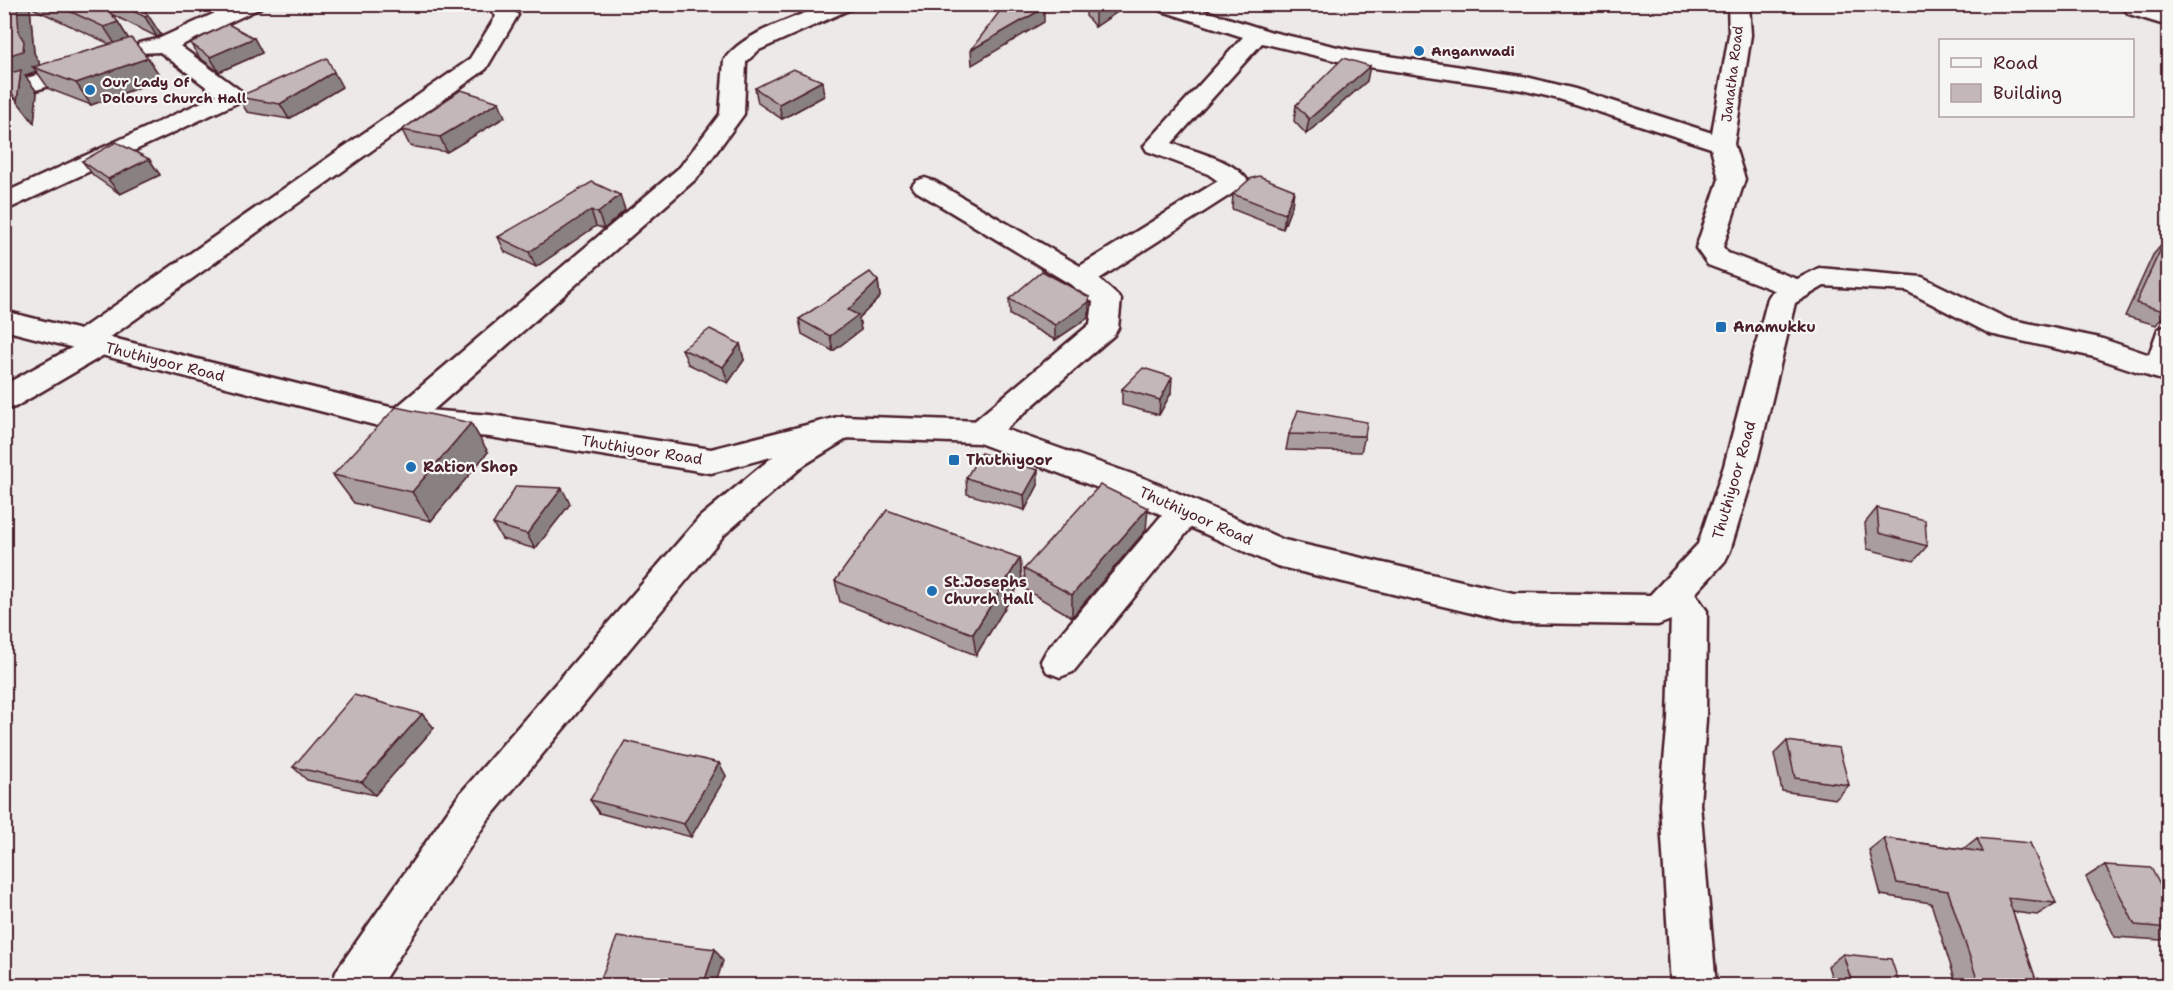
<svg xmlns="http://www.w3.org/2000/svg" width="2173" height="990" viewBox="0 0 2173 990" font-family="'Shantell Sans',sans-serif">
<rect width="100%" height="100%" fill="#ece9e6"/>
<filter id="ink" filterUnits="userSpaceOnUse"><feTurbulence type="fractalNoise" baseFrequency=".0167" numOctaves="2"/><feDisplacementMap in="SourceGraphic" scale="12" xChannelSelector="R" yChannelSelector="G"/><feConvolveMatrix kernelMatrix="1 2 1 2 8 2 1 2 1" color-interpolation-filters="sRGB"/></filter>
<g filter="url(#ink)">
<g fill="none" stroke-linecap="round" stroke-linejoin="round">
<!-- minor casing -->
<g stroke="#4a1f2b" stroke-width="5">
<g id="minor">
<path d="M235 4H263L260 8 180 46 241 91 245 96 241 101 4 211V193L217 95 160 52 139 53 136 48 139 43 158 39Z"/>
<path d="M484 4H507L518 15 486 69 109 338 114 345 109 352 15 407 4 410V385L73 347 69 341 74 334 469 60 496 16Z"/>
<path d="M827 4H856L853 8 759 50 746 62 744 114 698 177 414 427 403 430 392 427 387 419 392 411 680 167 720 114 724 60C743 32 796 18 827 4Z"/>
<path d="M1150 4H1183L1272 32 1355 51 1522 76 1575 89 1712 133 1729 35 1728 4H1749L1751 35 1734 144 1745 179 1723 247 1728 253 1807 283 1811 289 1807 295 1797 298 1787 295 1708 265 1696 248 1719 179 1711 148 1559 99 1522 90 1355 65 1262 43 1172 143C1195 152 1233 159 1248 181L1244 186 1099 279 1121 299 1118 328 1114 335 993 440 982 443 971 440 966 432 971 424 1090 324 1093 302 1070 284 916 191 912 186 916 181 925 178 934 181 1080 266 1218 181 1208 174 1147 151 1144 146 1243 37 1153 8Z"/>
<path d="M2129 4H2150L2149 7 2168 13V26L2129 14 2125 10Z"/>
<path d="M86 60 94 62 97 67 94 72 4 100V85Z"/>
<path d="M2168 326V377L2159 379 2148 376 2144 369 2158 329Z"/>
<path d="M842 416 853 419 858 427 853 435 804 465 724 535 487 821 380 986H331L337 970 459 795 700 517 782 449 831 419Z"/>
<path d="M1185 498 1197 502 1202 511 1197 520 1073 672 1060 677 1047 672 1041 661 1047 650 1173 502Z"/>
<path d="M1675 577 1687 581 1707 611 1706 719 1700 804 1716 986H1671L1660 804 1668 719 1671 614 1657 591 1663 581Z"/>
</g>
</g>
<!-- major casing -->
<g stroke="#4a1f2b" stroke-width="5">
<path id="major" d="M1819 268 1922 277 2008 319 2100 338 2168 361V382L2094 357 1990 334 1907 291 1824 286 1795 303 1756 466 1730 551 1725 561 1671 620 1658 625 1513 623 1277 566 1122 497 979 443 842 438 711 473 490 437 390 429 4 330V311L390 407 490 415 711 449 842 416 982 421 1146 479 1284 540 1513 593 1650 595 1698 544 1724 466 1768 298 1772 292Z"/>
</g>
<!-- minor -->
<use href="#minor" fill="#f6f6f2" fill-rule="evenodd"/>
<!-- major -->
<use href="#major" fill="#f6f6f2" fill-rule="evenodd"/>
</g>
<!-- wall -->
<g fill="#a99d9d" stroke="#4a1f2b" stroke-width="1.5" fill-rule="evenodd">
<path d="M4 4H139L161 35 157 37 111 14 118 22 128 38 148 58 162 79 91 105 49 89 37 72 25 76 37 92 34 123 4 82ZM30 7 110 44 39 66V62L34 53Z"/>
<path d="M916 4H948L936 11Z"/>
<path d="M1086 4H1129L1095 27 1086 16Z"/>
<path d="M254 38 262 53 219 72 199 57 190 43Z"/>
<path d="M1367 81 1306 134 1294 121 1296 105Z"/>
<path d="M342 87 289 119 247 112 238 97Z"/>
<path d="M755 88 824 96 782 119 758 103Z"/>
<path d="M505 117 447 152 410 146 402 130Z"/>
<path d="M149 159 160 175 120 194 94 176 82 161Z"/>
<path d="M1294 190 1292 205 1283 229 1232 209 1233 194Z"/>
<path d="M620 195 625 210 604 229 596 226 536 267 505 252 498 237Z"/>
<path d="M2164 242 2167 312 2156 325 2125 316 2153 255Z"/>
<path d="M878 281 880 297 859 318 861 330 833 351 802 334 799 319Z"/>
<path d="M1009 299 1089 312V317L1055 340 1010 315Z"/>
<path d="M740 344 744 360 728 383 688 364 682 349Z"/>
<path d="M1122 389 1171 393 1159 415 1122 405Z"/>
<path d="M1289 434 1365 436 1361 452 1286 450Z"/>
<path d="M488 452 431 521 354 503 333 475Z"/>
<path d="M966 478 1038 485 1025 510 967 494Z"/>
<path d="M570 504 535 549 502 539 493 524Z"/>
<path d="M1877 508 1927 546 1914 561 1867 549 1865 523Z"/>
<path d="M1146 530 1072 617 1026 590 1024 569Z"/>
<path d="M1020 558 1022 580 976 655 840 602 835 581Z"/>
<path d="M422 714 434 728 375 795 307 780 293 767Z"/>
<path d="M1787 741 1849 785 1836 799 1782 791 1774 754Z"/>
<path d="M719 763 726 776 691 837 599 813 590 800Z"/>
<path d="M1884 838 1963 849 1977 838 2056 903 2037 915 2013 912 2038 986H1957L1931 903 1881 895 1869 850Z"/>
<path d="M2105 865 2169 902V936L2161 940 2115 937 2086 877Z"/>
<path d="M2169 949V979L2160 954Z"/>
<path d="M1843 954 1900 986H1834L1828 966Z"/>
</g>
<!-- shaded-wall -->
<g fill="#898080" stroke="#4a1f2b" stroke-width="1.5">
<path d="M17 4H28L30 7 34 53 39 62V69L33 67 37 72 25 76 37 92 34 123 17 101 20 78 4 82V57Z"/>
<path d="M935 4H948L936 11Z"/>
<path d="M1107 4H1129L1095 27V12Z"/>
<path d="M1044 8V22L972 65 971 50Z"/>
<path d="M148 15 161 35 157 37 145 17Z"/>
<path d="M118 22 131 43 117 47 104 27Z"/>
<path d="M254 38 262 53 219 72 210 57Z"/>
<path d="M148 58 162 79 91 105 76 83Z"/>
<path d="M1370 66 1367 81 1306 134 1309 119Z"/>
<path d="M334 72 342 87 289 119 280 104Z"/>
<path d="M822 81 824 96 782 119 779 104Z"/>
<path d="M499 102 505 117 447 152 440 137Z"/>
<path d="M149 159 160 175 120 194 108 179Z"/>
<path d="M1294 190 1292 205 1283 229 1285 214Z"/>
<path d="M620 195 625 210 604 229 598 213Z"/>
<path d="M591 210 596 226 536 267 529 252Z"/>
<path d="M878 281 880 297 859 318 861 330 833 351 830 336 848 310Z"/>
<path d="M1089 297V317L1055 340V325Z"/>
<path d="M740 344 744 360 728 383 723 367Z"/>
<path d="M1172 377 1171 393 1159 415 1160 400Z"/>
<path d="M471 423 488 452 431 521 412 492Z"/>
<path d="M1038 470V485L1025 510 1024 495Z"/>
<path d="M562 488 570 504 535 549 527 534Z"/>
<path d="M1148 508 1146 530 1072 617V595Z"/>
<path d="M1020 558 1022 580 976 655 973 634Z"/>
<path d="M422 714 434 728 375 795 362 782Z"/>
<path d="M719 763 726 776 691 837 684 824Z"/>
<path d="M715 949 723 961 715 986H703Z"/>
</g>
<!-- building -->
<g fill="#c4b7b7" stroke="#4a1f2b" stroke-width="1.5">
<path d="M8 4H17L19 33 24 41 23 51 4 57V6L9 5Z"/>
<path d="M54 4H103L118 22 104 27Z"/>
<path d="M119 4H139L148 15 145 17Z"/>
<path d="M1005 4H1035L1044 8 971 50Z"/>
<path d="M1089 4H1107L1095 12Z"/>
<path d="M228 24 254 38 210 57 190 43Z"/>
<path d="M131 38 148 58 76 83 33 67Z"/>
<path d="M327 58 334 72 280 104 238 97Z"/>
<path d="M1343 58 1370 66 1309 119 1296 105Z"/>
<path d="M793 69 822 81 779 104 755 88Z"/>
<path d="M21 70 17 101 4 81V75Z"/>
<path d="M461 90 499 102 440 137 402 130Z"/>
<path d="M116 142 149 159 108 179 82 161Z"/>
<path d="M1259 176 1294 190 1285 214 1233 194 1250 179Z"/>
<path d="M592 182 620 195 598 213 591 210 529 252 498 237Z"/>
<path d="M2164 242 2169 244V310L2167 312 2136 303Z"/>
<path d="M1042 271 1089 297V302L1055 325 1009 299Z"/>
<path d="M870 272 878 281 848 310 858 315 830 336 799 319Z"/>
<path d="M710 329 740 344 723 367 682 349Z"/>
<path d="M1143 368 1172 377 1160 400 1122 389Z"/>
<path d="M396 407 471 423 412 492 333 475Z"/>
<path d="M1298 410 1367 422 1365 436 1289 434Z"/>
<path d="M981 453 1038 470 1024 495 966 478Z"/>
<path d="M1100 485 1148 508 1072 595 1024 569Z"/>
<path d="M516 486 562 488 527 534 493 524Z"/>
<path d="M1877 508 1925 520 1927 546 1879 533Z"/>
<path d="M887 510 1020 558 973 634 835 581Z"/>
<path d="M354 695 422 714 362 782 293 767Z"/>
<path d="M625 741 719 763 684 824 590 800Z"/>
<path d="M1787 741 1839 748 1849 785 1795 778Z"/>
<path d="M1884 838 1983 852 1977 838 2030 843 2056 903 2008 898 2038 986H1981V982H1978L1948 891 1897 883Z"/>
<path d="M2105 865 2151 868 2169 902V928L2135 925Z"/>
<path d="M617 937 715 949 703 986H598Z"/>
<path d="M1843 954 1891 959 1900 986H1853Z"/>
</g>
</g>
<!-- markers -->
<g fill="#1f6fb2" stroke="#f6f6f2" stroke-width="2">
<circle cx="1419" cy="51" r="6"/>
<circle cx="90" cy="90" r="6"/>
<rect x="1715" y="321" width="12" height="12" rx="3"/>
<rect x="948" y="454" width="12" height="12" rx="3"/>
<circle cx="411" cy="467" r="6"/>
<circle cx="932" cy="591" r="6"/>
</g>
<g text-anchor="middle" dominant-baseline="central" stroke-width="4.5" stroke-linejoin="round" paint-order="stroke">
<!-- far-poi labels -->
<g font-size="14" font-weight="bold" fill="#4a1f2b" stroke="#f6f6f2" text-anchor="start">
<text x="1431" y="51">Anganwadi</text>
<text x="102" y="82">Our Lady Of<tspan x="102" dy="16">Dolours Church Hall</tspan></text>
</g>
<!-- far-street labels -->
<g font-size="14" fill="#4a1f2b" stroke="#f6f6f2">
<text transform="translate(1732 74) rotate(-83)">Janatha Road</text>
</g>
<!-- poi labels -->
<g font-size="15" font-weight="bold" fill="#4a1f2b" stroke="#f6f6f2" text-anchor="start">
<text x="1733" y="327">Anamukku</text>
<text x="966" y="460">Thuthiyoor</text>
<text x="423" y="467">Ration Shop</text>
<text x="944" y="582">St.Josephs<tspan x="944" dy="17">Church Hall</tspan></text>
</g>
<!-- street labels -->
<g font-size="15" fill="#4a1f2b" stroke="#f6f6f2">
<text transform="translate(165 362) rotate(14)">Thuthiyoor Road</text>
<text transform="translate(642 450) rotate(9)">Thuthiyoor Road</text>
<text transform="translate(1734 480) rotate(-74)">Thuthiyoor Road</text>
<text transform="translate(1196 516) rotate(24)">Thuthiyoor Road</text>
</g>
</g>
<!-- margin -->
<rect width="2173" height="990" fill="none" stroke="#f6f6f2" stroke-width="24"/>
<rect x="12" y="12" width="2149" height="966" fill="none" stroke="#4a1f2b" stroke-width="2" filter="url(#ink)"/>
<!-- legend -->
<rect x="1939" y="39" width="195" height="78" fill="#f6f6f2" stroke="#b1a0a2" stroke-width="1.5"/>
<rect x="1951" y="58" width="30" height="9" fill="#f6f6f2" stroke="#b1a0a2" stroke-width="1.5"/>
<text x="1993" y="69" font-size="18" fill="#4a1f2b">Road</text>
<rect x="1951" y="84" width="30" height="18" fill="#c4b7b7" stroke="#b1a0a2" stroke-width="1.5"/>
<text x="1993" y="99" font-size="18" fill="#4a1f2b">Building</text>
</svg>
